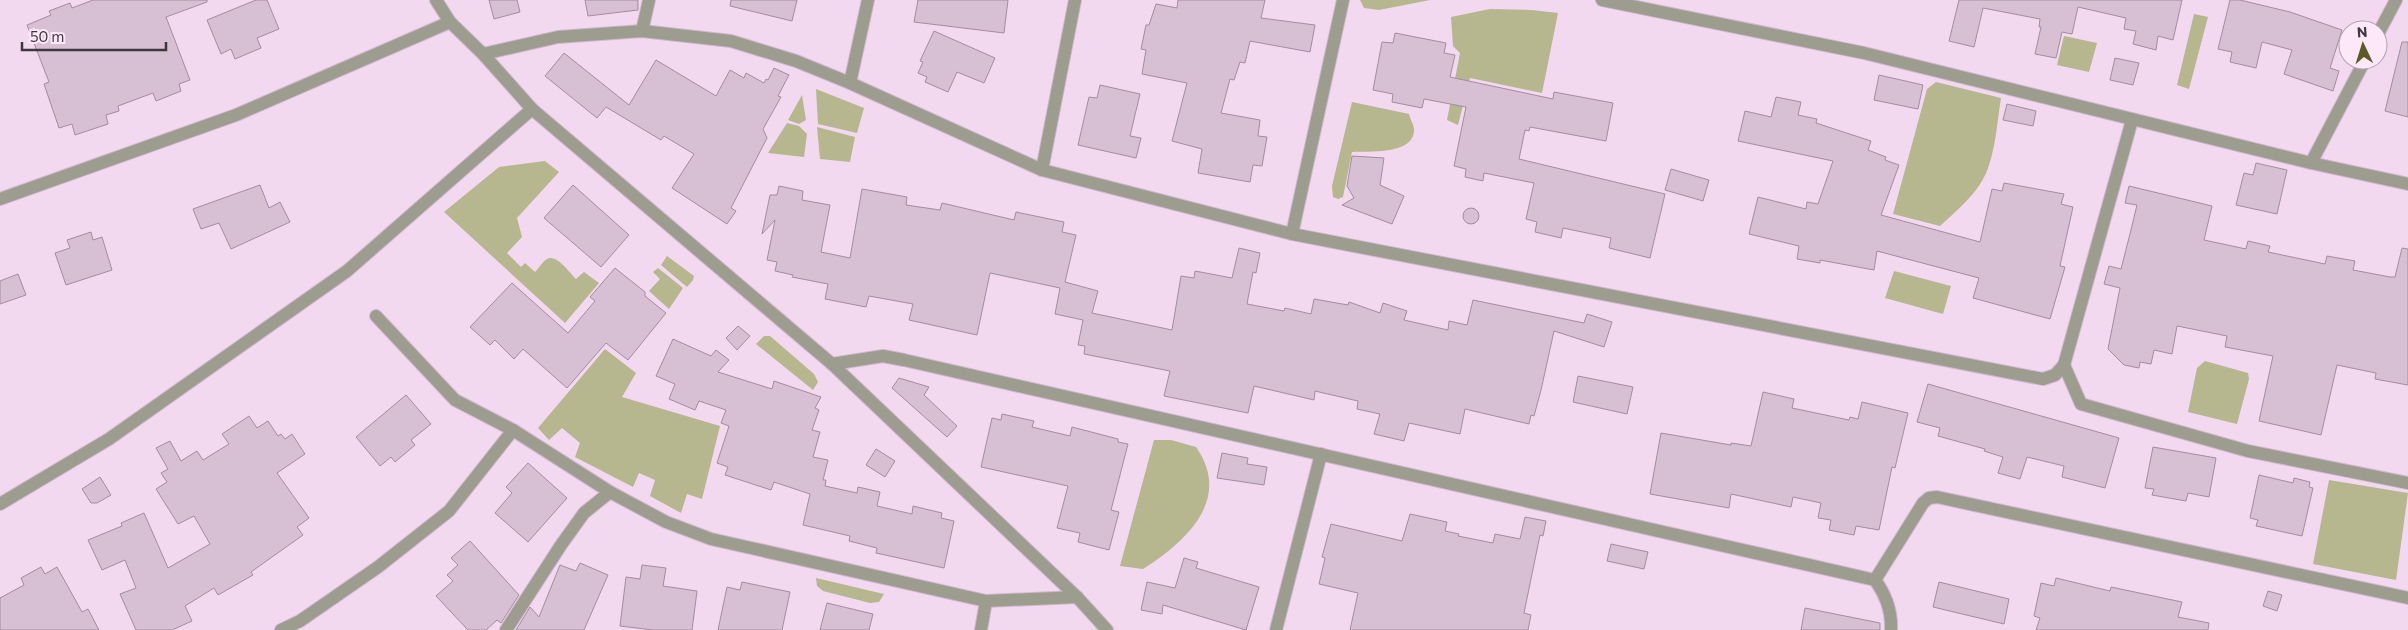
<svg xmlns="http://www.w3.org/2000/svg" width="2408" height="630" viewBox="0 0 2408 630" font-family="Commissioner,sans-serif">
<rect width="100%" height="100%" fill="#f2d9f0"/>
<!-- green -->
<g fill="#b6b68f">
<path d="M1360 0H1430L1379 10 1364 8Z"/>
<path d="M1490 9 1532 10 1558 13 1542 93 1470 78 1458 125 1447 120 1460 53 1453 46 1451 17Z"/>
<path d="M2194 14 2208 17 2189 89 2177 85Z"/>
<path d="M2064 36 2097 43 2089 72 2057 65Z"/>
<path d="M1936 82 2001 98C1997 122 1995 160 1982 181 1972 198 1954 213 1940 226L1893 214 1927 89Z"/>
<path d="M816 89 864 108 857 133 818 124Z"/>
<path d="M802 95 806 120 799 124 788 120Z"/>
<path d="M1352 102 1409 114C1410 119 1414 125 1414 129 1415 155 1369 151 1352 152L1343 197 1338 199 1333 197 1332 186Z"/>
<path d="M787 123 799 126 807 134 804 157 768 153Z"/>
<path d="M817 127 855 137 850 162 820 159Z"/>
<path d="M545 161 559 172 517 218 522 237 507 253 521 267 525 263 535 272C539 268 542 262 547 259 556 253 570 273 576 279L584 272 599 283 565 323 444 212 499 167Z"/>
<path d="M667 256 694 276 693 280 687 287 661 265Z"/>
<path d="M658 268 683 288 669 309 649 291 660 279 653 272Z"/>
<path d="M1894 271 1951 286 1943 314 1885 298Z"/>
<path d="M764 336H770L814 374 818 382 813 390 756 344Z"/>
<path d="M605 349 636 373 622 397 720 426 702 499 687 494 681 513 650 496 655 480 639 473 633 487 575 457 580 443 562 428 549 440 538 428Z"/>
<path d="M2205 361 2248 373 2249 379 2237 424 2188 412 2197 368Z"/>
<path d="M1154 440H1171L1196 447C1233 500 1185 542 1143 569L1120 566Z"/>
<path d="M2329 480 2408 493 2396 580 2313 564Z"/>
<path d="M816 578 884 594 879 602 870 603 823 591 817 586Z"/>
</g>
<!-- building -->
<g fill="#d7bfd4" stroke="#a38ca1">
<path d="M93 0H207V2L166 17 190 80 179 84 181 91 156 101 153 93 118 106 119 111 106 115 108 124 75 135 72 124 59 128 44 84 49 82 27 25 51 15 49 11 70 3 72 8Z"/>
<path d="M256 0H267L279 29 257 38 261 48 235 59 231 49 221 54 207 20Z"/>
<path d="M489 0H517L520 12 494 19Z"/>
<path d="M585 0H638V10L588 16Z"/>
<path d="M731 0H797L792 21 730 6Z"/>
<path d="M918 0H1008L1004 33 914 22Z"/>
<path d="M1178 0H1265L1261 18 1315 25 1310 52 1250 41 1245 63 1240 62 1234 80 1230 79 1221 113 1260 120 1258 136 1267 137 1262 166 1253 165 1250 182 1198 173 1202 149 1172 141 1187 83 1142 74 1146 50 1141 49 1146 25H1149L1156 4 1177 8Z"/>
<path d="M1959 0H2182L2173 40 2158 36 2156 50 2133 44 2136 31 2124 29 2126 18 2078 7 2072 34 2062 32 2056 58 2035 54 2041 27H2039L2040 19 1983 8 1974 47 1949 41Z"/>
<path d="M2230 0H2240L2290 12 2342 30 2330 68 2339 71 2333 91 2284 74 2292 50 2262 42 2256 68 2230 62 2232 52 2218 49Z"/>
<path d="M934 31 995 58 984 83 957 72 948 92 925 82 927 77 918 73 923 62 920 61Z"/>
<path d="M1395 33 1446 43 1444 53 1455 55 1450 77 1553 99 1554 92 1613 103 1606 141 1530 127 1529 131 1525 130 1519 159 1665 194 1650 258 1609 248 1611 238 1563 228 1561 238 1535 232 1537 222 1526 219 1534 183 1484 173 1483 181 1465 177 1466 169 1454 166 1466 107 1424 99 1422 108 1392 102 1393 94 1373 90 1382 42 1393 43Z"/>
<path d="M2402 42H2408V117L2385 111Z"/>
<path d="M564 53 629 105 656 60 716 96 730 70 744 78 746 73 764 83 766 79 768 80 774 68 789 75 778 96 781 97 763 129 767 138 731 208 736 211 727 224 672 188 694 154 664 136 661 140 606 107 597 118 545 76Z"/>
<path d="M2115 58 2139 63 2133 85 2110 80Z"/>
<path d="M1879 75 1923 85 1918 109 1874 100Z"/>
<path d="M1100 85 1140 94 1130 136 1141 138 1136 158 1078 145 1089 97 1097 98Z"/>
<path d="M1776 97 1801 102 1798 115 1817 119 1816 123 1871 141 1868 150 1886 157 1885 160 1899 165 1881 215 1980 242 1992 189 2002 191 2004 183 2064 194 2061 204 2073 207 2060 266 2065 267 2050 319 1973 298 1979 278 1877 251 1874 270 1820 260V263L1797 259 1799 246 1749 234 1758 197 1806 209 1807 202 1818 204 1833 161 1738 141 1745 111 1771 117Z"/>
<path d="M2007 104 2036 111 2033 126 2003 120Z"/>
<path d="M1352 156 1384 158 1380 185 1404 196 1392 224 1342 205 1354 198 1347 186Z"/>
<path d="M2256 163 2287 170 2277 214 2236 205 2244 173 2253 175Z"/>
<path d="M1671 169 1709 180 1703 201 1665 190Z"/>
<path d="M260 185 269 208 280 202 290 222 231 249 219 223 201 229 193 209Z"/>
<path d="M573 185 629 235 601 267 544 218Z"/>
<path d="M779 186 803 191 802 200 830 205 821 252 850 258 862 189 907 197 906 205 940 210 942 203 1014 220 1016 212 1064 222 1062 232 1076 235 1065 282 1098 291 1092 313 1172 330 1181 276 1194 278 1195 271 1232 278 1239 248 1260 253 1256 273 1253 272 1247 304 1284 311 1285 308 1311 314 1314 299 1348 305 1349 302 1380 313 1383 303 1407 311 1404 320 1448 330 1449 321 1467 325 1473 300 1584 323 1587 314 1612 322 1604 347 1554 331 1541 390 1534 416 1531 415 1529 424 1465 409 1460 434 1409 423 1404 441 1374 434 1380 414 1357 409 1358 401 1315 391 1314 400 1254 386 1248 413 1164 396 1170 371 1084 354 1085 346 1078 345 1083 320 1055 314 1060 288 990 273 977 335 909 320 913 304 869 296 866 307 825 299 828 284 792 277 793 275 775 271 777 262 767 260 775 220 762 234 770 195H777Z"/>
<path d="M2129 186 2212 206 2204 240 2246 249 2248 241 2270 246 2268 252 2325 264 2327 256 2355 261 2353 270 2390 277H2395L2402 248 2408 249V385L2375 379 2376 373 2337 365 2321 435 2259 421 2273 356 2225 347 2227 336 2177 326 2172 354 2154 350 2151 364 2140 362 2139 368 2124 365 2108 349 2120 288 2104 284 2109 266 2121 269 2131 230 2137 205 2125 203Z"/>
<circle cx="1471" cy="216" r="8"/>
<path d="M91 232 93 240 102 237 112 270 66 285 55 253 70 248 67 240Z"/>
<path d="M615 268 645 292V296L666 313 628 360 606 343 567 388 523 349 514 359 495 340 490 345 470 327 512 283 568 333 595 301 590 297Z"/>
<path d="M18 274 26 295 0 304V281Z"/>
<path d="M738 326 750 336 737 350 726 338Z"/>
<path d="M673 339 711 356 716 350 729 360 718 372 772 389 774 381 821 397 815 408 819 410 812 430 820 432 813 457 828 460 823 480H826L825 486 857 493 858 487 880 492 877 506 912 514 913 506 942 513 941 518 954 521 944 568 876 553 877 548 849 541 850 536 803 525 810 494 774 482 771 490 725 475 728 467 717 463 729 426 721 423 726 410 699 401 695 410 669 399 675 384 656 376Z"/>
<path d="M1578 376 1633 387 1627 414 1573 402Z"/>
<path d="M899 378 929 387 924 395 957 426 947 437 892 388Z"/>
<path d="M1928 384 2119 438 2105 488 2062 477 2064 466 2027 457 2020 479 1998 473 2003 457 1984 451 1985 449 1938 436 1940 428 1917 422Z"/>
<path d="M1763 392 1794 399 1792 408 1849 420 1850 417 1858 419 1862 402 1908 413 1895 468 1892 467 1879 530 1856 526 1854 535 1829 530 1831 520 1818 518 1821 503 1793 497 1791 507 1731 494 1729 508 1650 494 1661 433 1731 445V443L1751 446Z"/>
<path d="M406 395 431 424 411 440 415 445 395 462 391 457 380 466 356 437Z"/>
<path d="M1002 414 1034 421 1032 427 1070 436 1072 427 1118 439V442L1128 444 1111 510 1119 512 1109 550 1078 542 1080 533 1057 528 1068 486 981 467 992 418 1001 420Z"/>
<path d="M249 416 257 428 268 421 278 436 281 434 285 439 292 434 305 454 277 473 309 518 297 527 303 535 251 572 253 575 218 595 214 588 185 606 192 621 172 630H136L120 594 136 588 125 560 102 570 88 540 122 526 121 523 144 513 168 568 210 544 194 516 178 524 156 489 167 482 161 473 168 469 156 448 170 441 181 461 197 451 203 460 229 444 222 434Z"/>
<path d="M2153 447 2216 458 2209 497 2188 493 2186 501 2152 495 2154 489 2145 488Z"/>
<path d="M876 449 895 461 885 477 866 465Z"/>
<path d="M1222 453 1248 458 1247 464 1267 467 1264 485 1217 478Z"/>
<path d="M528 463 567 498 528 542 495 513 512 493 506 487Z"/>
<path d="M2259 475 2293 483 2294 478 2310 482 2309 487 2313 488 2302 536 2256 526 2258 520 2250 518Z"/>
<path d="M100 477 111 495 97 503H91L82 489Z"/>
<path d="M1410 514 1447 522 1445 531 1459 534 1458 536 1493 543 1495 534 1520 539 1525 517 1546 521 1543 536 1540 535 1524 613 1531 615 1528 630H1350L1358 593 1319 584 1325 558 1322 557 1331 524 1402 541Z"/>
<path d="M470 541 519 595 501 623 497 620 486 630H468L436 596 453 581 447 575 458 565 451 558Z"/>
<path d="M1611 544 1648 552 1644 569 1607 561Z"/>
<path d="M1184 558 1198 562 1196 568 1259 587 1246 630 1163 605 1162 614 1141 610 1147 582 1175 588Z"/>
<path d="M580 563 608 575 584 630H516L530 607 539 617 560 565 576 571Z"/>
<path d="M642 565 666 568 663 586 697 591 692 630H653L620 626 626 577 640 579Z"/>
<path d="M41 567 45 574 57 567 82 612 88 609 99 630H0V598L24 585 21 578Z"/>
<path d="M2056 578 2110 591 2111 587 2182 602 2178 617 2209 623 2208 630H2036L2040 618 2034 616 2041 583 2054 586Z"/>
<path d="M742 582 790 592 782 630H718L727 587 740 590Z"/>
<path d="M1939 582 2009 599 2004 624 1933 607Z"/>
<path d="M2268 591 2282 595 2277 611 2263 606Z"/>
<path d="M827 603 873 614 869 630H820Z"/>
<path d="M1805 608 1880 623V630H1801Z"/>
</g>
<g fill="none" stroke-linecap="round" stroke-linejoin="round">
<!-- minor casing -->
<g stroke="#ceb8cd" stroke-width="14">
<g id="minor">
<path d="M436 0 450 22 483 54 532 109 832 364 1077 597 1107 630"/>
<path d="M1602 0 1864 53 2311 163 2408 184"/>
<path d="M642 31 649 0"/>
<path d="M2378 34 2396 0"/>
<path d="M483 54 558 37 642 31 731 41 796 61 850 83 1042 170 1292 234 2043 379 2055 375 2064 365 2132 120"/>
<path d="M850 83 868 0"/>
<path d="M2311 163 2365 60"/>
<path d="M1042 170 1075 0"/>
<path d="M0 199 236 115 450 22"/>
<path d="M1292 234 1343 0"/>
<path d="M376 316 455 400 513 430 610 492 666 522 711 539 986 601 1077 597"/>
<path d="M832 364 883 356 904 360 1875 580 1923 503 1929 498 1937 497 2408 598"/>
<path d="M2064 365 2081 404 2248 451 2408 483"/>
<path d="M0 504 109 439 347 271 532 109"/>
<path d="M1875 580C1886 595 1892 610 1891 630"/>
<path d="M281 630 300 621 378 567 449 511 513 430"/>
<path d="M506 630 561 545 584 513 610 492"/>
<path d="M981 630 986 601"/>
<path d="M1276 630 1321 454"/>
</g>
</g>
<!-- minor -->
<use href="#minor" stroke="#9c9c8f" stroke-width="12"/>
</g>
<!-- north arrow -->
<g transform="translate(2363 45) rotate(356)"><circle r="24" fill="#fde8fa" stroke="#b1a1af"/>
<path d="M0-4L9 19L0 12L-9 19Z" fill="#5c5b27"/>
<text y="-8" font-size="14" font-weight="bold" text-anchor="middle" fill="#40363f">N</text>
</g>
<!-- scale -->
<path d="M22 42v8h144v-8" fill="none" stroke="#40363f" stroke-width="2.5"/>
<text x="30" y="42" font-size="15" fill="#40363f" stroke="#fde8fa" stroke-width="4" paint-order="stroke">50 m</text>
</svg>
